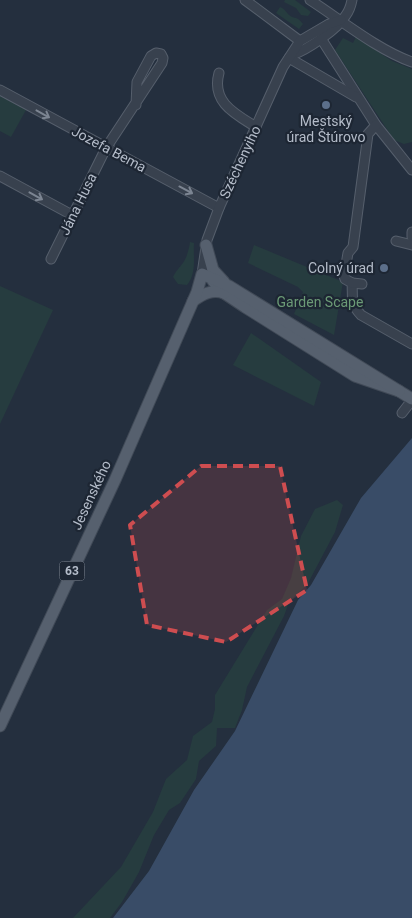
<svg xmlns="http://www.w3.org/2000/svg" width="412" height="918" viewBox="0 0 412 918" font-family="Roboto,sans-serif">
<rect width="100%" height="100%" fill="#242f3e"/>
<!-- green -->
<g fill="#263c3f">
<path d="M285 0H295L311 12 308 16 301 15 296 8 284 2Z"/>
<path d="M280 7C285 9 285 11 289 15 296 20 296 15 303 24L299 29 276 13Z"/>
<path d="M356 37 392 61 412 69V142L404 144 394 140 335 50 343 38 353 43Z"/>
<path d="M0 96 26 110 11 137 0 131Z"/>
<path d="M190 242 194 243C193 257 197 273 187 285L178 284 173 277C176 271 179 268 183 263 187 257 189 249 190 242Z"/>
<path d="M254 245 343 282 334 335 294 314 303 292 298 287 248 263Z"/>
<path d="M0 286 53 310 0 424Z"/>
<path d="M251 333 321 382 314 406 233 365Z"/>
<path d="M337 500 343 505 335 532 307 585 289 602 284 616 247 687 242 710 235 728H217L216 746 199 761 196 779 180 803 169 810 154 835 139 872 122 902 110 918H73L121 867 153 812 166 779 187 760 193 736 212 722 215 709V695L267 610 282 599 291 578 301 536 315 509Z"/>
</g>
<!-- water -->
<path fill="#394c67" d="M412 438V918H113L149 871 194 790 235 731 298 600 311 585 361 498Z"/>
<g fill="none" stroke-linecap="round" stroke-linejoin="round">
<!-- minor casing -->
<g stroke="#565f6c" stroke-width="11">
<g id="minor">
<path d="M245 0 300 41"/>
<path d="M310 0C341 20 378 50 412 62"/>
<path d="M322 40 376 125 412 170"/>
<path d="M292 55C307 50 338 29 346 15 349 11 351 5 352 0"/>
<path d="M289 58 356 97"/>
<path d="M219 73C211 102 235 114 256 127"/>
<path d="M0 90 219 208"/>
<path d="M376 125 368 134 353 247 348 253 344 276 345 279 352 283C353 297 350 304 361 315L412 344"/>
<path d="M0 176 72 215"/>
<path d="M412 232V237"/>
<path d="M396 241 412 245"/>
<path d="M51 259 106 148 162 63 163 58 161 54 156 53 151 56 137 82 136 105"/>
<path d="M202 274 207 240 219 208 283 67 300 41 329 24 341 20"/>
<path d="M352 283 362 284"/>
<path d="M402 413 412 400"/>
</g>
</g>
<!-- major casing -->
<g stroke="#414a57" stroke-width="13">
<g id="major">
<path d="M206 245 213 270 224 282"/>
<path d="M213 281 224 293 245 307 355 376 399 391 412 399"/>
<path d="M193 301C203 294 212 289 224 293"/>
<path d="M0 726 115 480 197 292 202 274 229 286 399 391"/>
</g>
</g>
<!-- minor -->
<use href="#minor" stroke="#38414e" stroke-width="9"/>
<!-- major -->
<use href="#major" stroke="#56606e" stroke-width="11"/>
</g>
<!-- one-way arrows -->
<defs><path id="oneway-shaft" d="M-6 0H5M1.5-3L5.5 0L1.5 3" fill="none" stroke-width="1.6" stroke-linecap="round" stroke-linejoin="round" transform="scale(1.25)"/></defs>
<g stroke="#7c8592">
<use href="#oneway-shaft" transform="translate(43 114) rotate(29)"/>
<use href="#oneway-shaft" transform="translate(186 190) rotate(28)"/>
<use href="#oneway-shaft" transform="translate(36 196) rotate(29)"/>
</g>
<!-- marked area -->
<path fill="#ce4d50" fill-opacity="0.2" stroke="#ce4d50" stroke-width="4" stroke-dasharray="10 6" stroke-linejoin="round" d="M201 466H280L307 590 226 642 147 625 130 525Z"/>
<!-- markers -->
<g fill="#5c6f8a" stroke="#1d2633" stroke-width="2">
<circle cx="326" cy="105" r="5"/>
<circle cx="384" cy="268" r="5"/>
</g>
<g text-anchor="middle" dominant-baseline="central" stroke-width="4.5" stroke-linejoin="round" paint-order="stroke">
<!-- shield labels -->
<rect fill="#1d2633" stroke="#878f9c" stroke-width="1" x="59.5" y="561.5" width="25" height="19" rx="4"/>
<g font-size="12" font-weight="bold" fill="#b4bcc9">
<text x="72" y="571">63</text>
</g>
<!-- poi labels -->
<g font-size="14" fill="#b4bcc9" stroke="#1d2633">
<text x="326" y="121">Mestský<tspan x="326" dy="16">úrad Štúrovo</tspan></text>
<text x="374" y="268" text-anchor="end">Colný úrad</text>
</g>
<!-- street labels -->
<g font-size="14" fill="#b4bcc9" stroke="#1d2633">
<text transform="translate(109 149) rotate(28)">Jozefa Bema</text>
<text transform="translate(240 162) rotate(-65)">Széchenyiho</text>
<text transform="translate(78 204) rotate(-64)">Jána Husa</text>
<text transform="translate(91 495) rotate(-65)">Jesenského</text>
</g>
<!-- park labels -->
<g font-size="14" fill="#6b9a76" stroke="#1d2633">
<text x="320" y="302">Garden Scape</text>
</g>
</g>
</svg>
